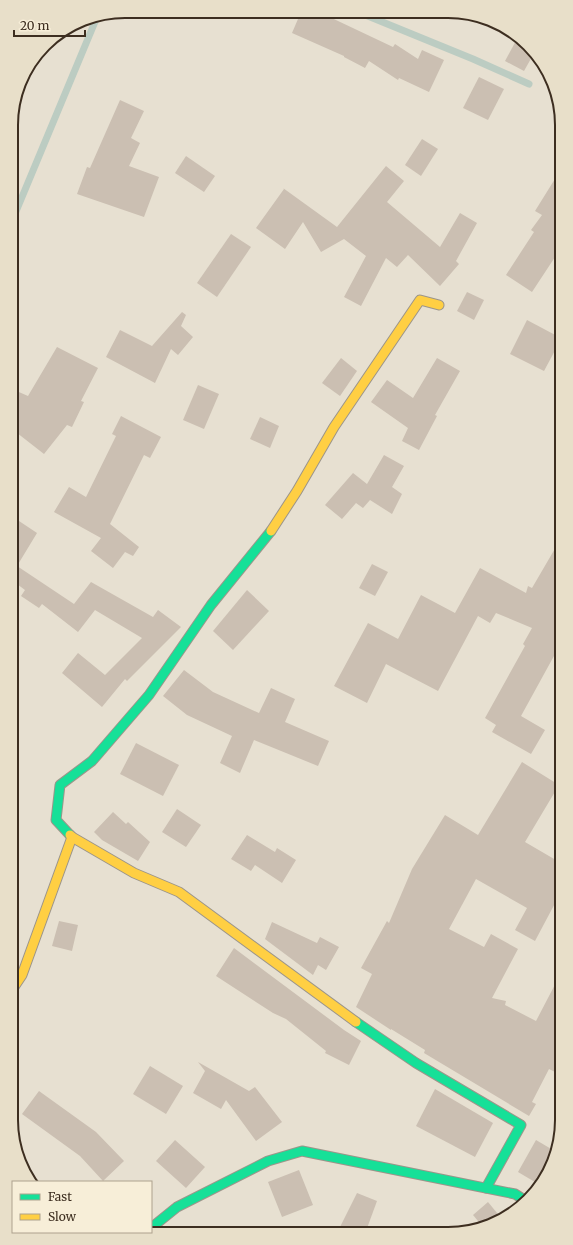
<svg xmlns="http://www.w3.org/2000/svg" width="573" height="1245" viewBox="0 0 573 1245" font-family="Merriweather,serif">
<rect width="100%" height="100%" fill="#e7e0d1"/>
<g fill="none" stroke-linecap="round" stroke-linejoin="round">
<!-- stream -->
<g stroke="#bcccc2" stroke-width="7">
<path d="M358 12 473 59 529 84"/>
<path d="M12 221 97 17"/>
</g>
</g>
<!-- building -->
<g fill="#cbbfb2">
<path d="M301 12H319L393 47 395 44 418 59 422 50 444 60 429 92 399 78 398 80 369 61 365 68 344 57V56L292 33Z"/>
<path d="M518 37 523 40 533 55 524 71 505 61Z"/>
<path d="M479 77 504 89 488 120 463 108Z"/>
<path d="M120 100 144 111 131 138 140 143 129 166 159 177 144 217 77 194 87 167 90 168Z"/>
<path d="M422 139 438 149 421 176 405 165Z"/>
<path d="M186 156 215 176 204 192 175 173Z"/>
<path d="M386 166 404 181 387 202 440 247 460 213 477 223 456 261 459 264 440 286 408 255 397 267 386 258 361 306 344 297 366 256 344 239 321 252 303 222 285 249 256 228 284 189 283 188 337 227Z"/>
<path d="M558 174 559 251 532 292 506 275 534 232 531 230 542 215 535 211Z"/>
<path d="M231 234 251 247 217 297 197 283Z"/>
<path d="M467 292 484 300 474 320 457 311Z"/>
<path d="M182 312 186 315 181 326 193 337 178 355 171 349 155 383 106 357 120 330 152 346Z"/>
<path d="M527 320 559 337V343L544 371 510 354Z"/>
<path d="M57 347 98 368 81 401 84 402 72 427 67 425 44 454 12 429V389L28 396Z"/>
<path d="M341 358 357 371 340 396 322 383Z"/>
<path d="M437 358 460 371 435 415 437 416 419 450 402 441 408 428 371 402 387 380 413 398Z"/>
<path d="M198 385 219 394 204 429 183 420Z"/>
<path d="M121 416 161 437 150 458 144 455 110 524 139 547 133 556 125 552 113 568 91 551 101 538 54 512 69 487 86 497 116 436 112 434Z"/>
<path d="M260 417 279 426 270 448 250 439Z"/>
<path d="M384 455 404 466 392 487 402 494 392 514 370 500 363 508 356 503 342 519 325 505 353 473 367 484Z"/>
<path d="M13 517 37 533 17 566 74 604 91 582 153 617 158 610 181 627 127 681 125 679 102 707 62 673 78 653 105 675 142 638 95 610 78 632 42 604 39 608 21 596 25 590 13 581Z"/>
<path d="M560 540V645L521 716 545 730 531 754 492 732 496 725 485 718 525 646 523 644 532 628 496 613 490 623 478 616 438 691 386 664 367 703 334 686 368 623 398 639 421 595 455 613 480 568 526 593 528 586 532 588Z"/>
<path d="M372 564 388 572 375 596 359 588Z"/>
<path d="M247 590 269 611 233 650 213 631Z"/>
<path d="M184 670 213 692 259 713 271 688 295 699 285 722 329 741 318 766 254 740 240 773 220 763 232 736 187 715 163 696Z"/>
<path d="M136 743 179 765 163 796 120 774Z"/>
<path d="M522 762 559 785 525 842 561 863V892L535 941 515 930 527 908 476 879 449 929 484 947 491 934 518 949 492 998 506 1001 505 1005 536 1021 561 973 562 1061 555 1072 549 1069 532 1102 536 1104 529 1116 424 1053 425 1050 391 1029V1030L356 1007 372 974 361 968 387 921 389 923 412 869 445 815 478 835Z"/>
<path d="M177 809 201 825 186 847 162 832Z"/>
<path d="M113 812 126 824 128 822 150 842 138 861 102 840 94 832Z"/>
<path d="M247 835 275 852 277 848 296 860 282 883 255 865 251 871 231 859Z"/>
<path d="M59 921 78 925 72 951 52 946Z"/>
<path d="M272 922 317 943 320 937 339 947 326 970 318 965 313 975 265 939Z"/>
<path d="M234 948 344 1030 361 1041 349 1065 325 1053 326 1051 286 1019 273 1013 216 976Z"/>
<path d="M198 1062 249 1091 255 1087 282 1122 256 1141 226 1100 221 1109 193 1093 205 1071Z"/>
<path d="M150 1066 183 1086 166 1114 133 1094Z"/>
<path d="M435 1089 493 1123 475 1157 416 1126Z"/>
<path d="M39 1091 96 1132 124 1161 103 1181 80 1156 22 1114Z"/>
<path d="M175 1140 205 1167 186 1188 156 1161Z"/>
<path d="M536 1140 553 1150 540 1185 518 1172Z"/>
<path d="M299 1170 313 1205 282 1217 268 1182Z"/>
<path d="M357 1193 377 1201 366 1231H338Z"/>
<path d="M488 1202 502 1219 483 1227 473 1215Z"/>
</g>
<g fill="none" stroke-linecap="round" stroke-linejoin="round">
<!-- fast casing -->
<g stroke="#9c958a" stroke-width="11">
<g id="fast">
<path d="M70 835 56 820 60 785 92 761 149 695 211 605 271 531"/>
<path d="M356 1022 416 1063 521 1125 486 1188"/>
<path d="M151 1228 177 1207 268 1161 302 1151 515 1194 526 1201"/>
</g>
</g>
<!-- slow casing -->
<g stroke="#9c958a" stroke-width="11">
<g id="slow">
<path d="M271 531 297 491 334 427 420 300 439 305"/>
<path d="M72 837 134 873 179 892 356 1022"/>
<path d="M14 987 22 975 72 837 70 835"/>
</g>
</g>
<!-- fast -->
<use href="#fast" stroke="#16e098" stroke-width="9"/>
<!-- slow -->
<use href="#slow" stroke="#ffcf43" stroke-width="9"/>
</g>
<!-- crop -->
<path d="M0 0H573V1245H0ZM125 18H448A107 107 0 0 1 555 125V1120A107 107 0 0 1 448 1227H125A107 107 0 0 1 18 1120V125A107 107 0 0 1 125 18Z" fill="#e8dfc9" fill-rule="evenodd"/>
<path fill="none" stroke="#3d2e20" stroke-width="2" d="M125 18H448A107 107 0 0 1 555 125V1120A107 107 0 0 1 448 1227H125A107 107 0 0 1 18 1120V125A107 107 0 0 1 125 18Z"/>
<!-- legend -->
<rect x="12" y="1181" width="140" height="52" fill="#f7eed8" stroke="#ada18e"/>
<rect x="20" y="1194" width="20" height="6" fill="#16e098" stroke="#ada18e"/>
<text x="48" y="1201" font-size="12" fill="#3d2e20">Fast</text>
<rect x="20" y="1214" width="20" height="6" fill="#ffcf43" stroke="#ada18e"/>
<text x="48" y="1221" font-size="12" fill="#3d2e20">Slow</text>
<!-- scale -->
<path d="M14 30v6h71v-6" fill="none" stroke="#3d2e20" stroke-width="2"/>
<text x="20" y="30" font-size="12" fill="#3d2e20" stroke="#f7eed8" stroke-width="3" paint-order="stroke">20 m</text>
</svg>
